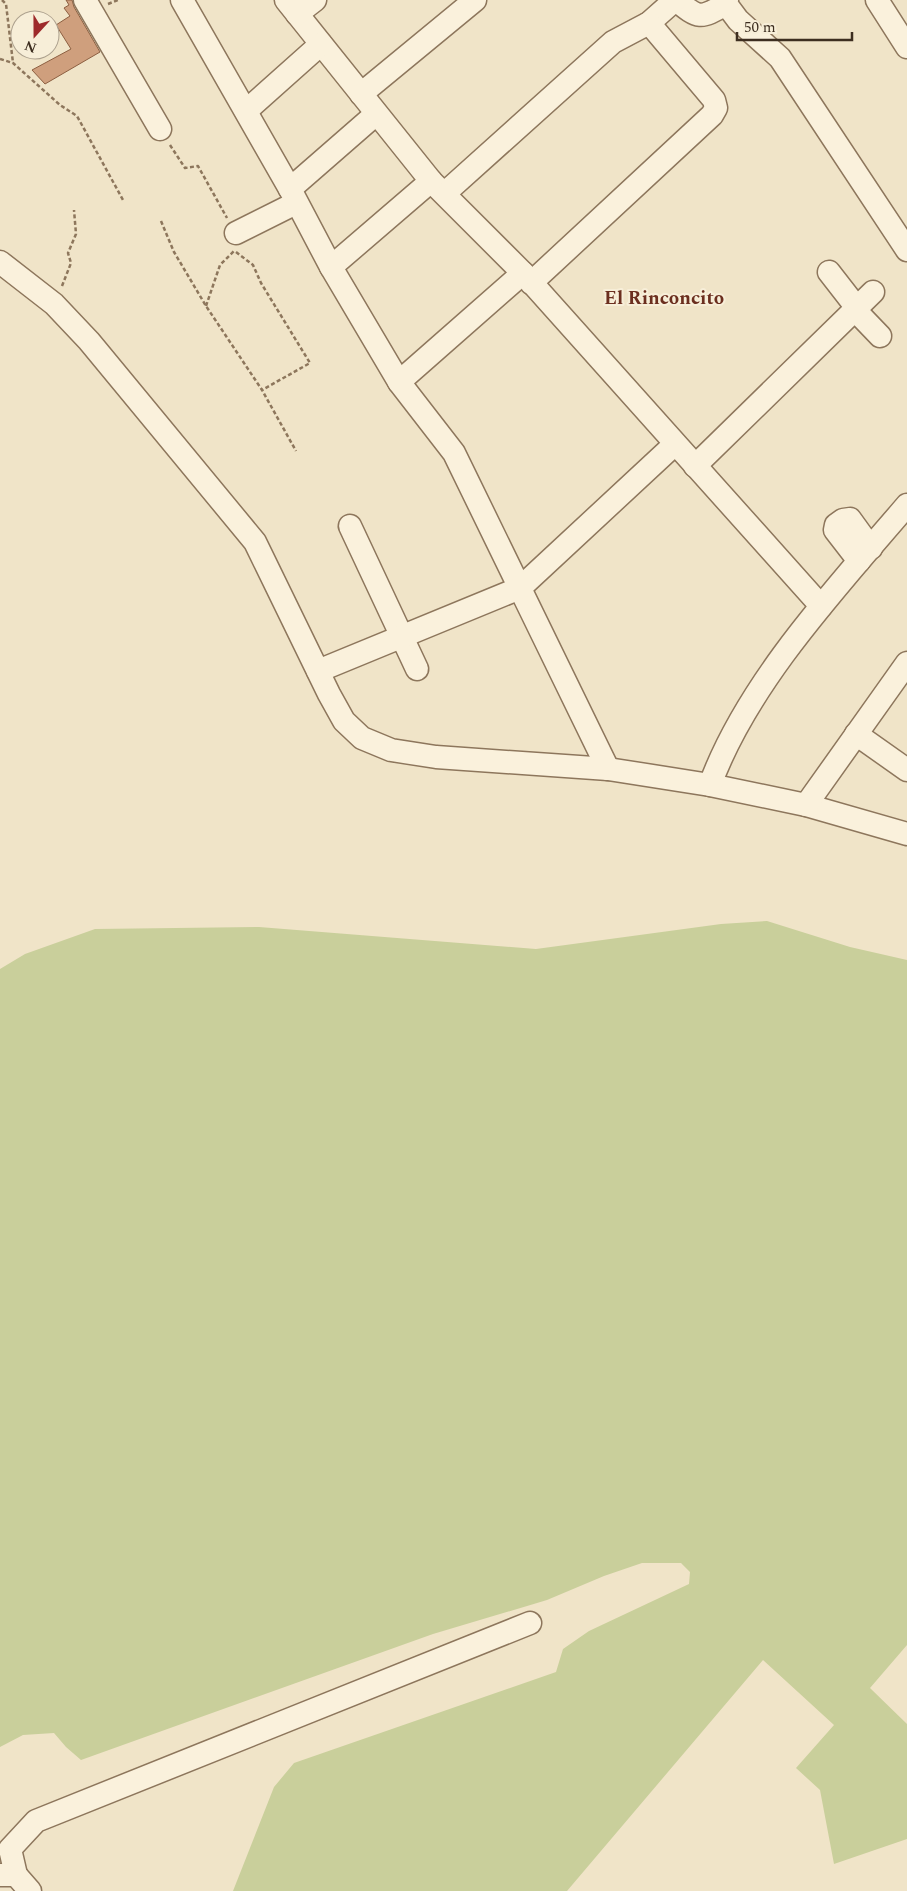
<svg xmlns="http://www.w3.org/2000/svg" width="907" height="1891" viewBox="0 0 907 1891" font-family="Spectral,serif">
<rect width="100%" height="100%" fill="#f0e4c8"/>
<!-- green -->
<path fill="#c9cf9b" d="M767 921 850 947 907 960V1645L870 1688 907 1724V1839L834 1864 820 1790 796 1768 834 1725 763 1660 567 1891H233L274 1787 294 1763 556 1672 563 1649 589 1631 689 1584 690 1572 681 1563H642L604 1576 547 1600 433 1634 81 1760 66 1747 54 1733 23 1735 0 1747V969L25 954 95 929 259 927 536 949 721 924Z"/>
<!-- building -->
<path fill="#cf9f7d" stroke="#8d5f41" d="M66 0H72L74 7 100 52 45 84 32 70 71 49 56 25 70 16 64 8 69 5Z"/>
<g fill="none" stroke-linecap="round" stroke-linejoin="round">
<!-- minor casing -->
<g stroke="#8d765c" stroke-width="25">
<g id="minor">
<path d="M85 0 160 129"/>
<path d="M182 0 290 189 331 267 399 382 454 453 608 769"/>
<path d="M286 0 431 181 523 273 821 606"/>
<path d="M676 0C699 19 700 19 726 4"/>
<path d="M727 0 726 4 738 20 780 58 907 250"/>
<path d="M877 0 907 47"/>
<path d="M297 14 315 0"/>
<path d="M361 94 475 0"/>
<path d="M246 111 321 44"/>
<path d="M290 189 376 114"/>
<path d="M445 193 613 42 649 23 675 0"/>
<path d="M236 233 296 203"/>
<path d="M0 262 54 304 89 341 255 542 329 694 344 721 362 738 391 750 436 757 608 769 710 785 806 805 907 834"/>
<path d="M331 267 431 181"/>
<path d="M829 272 857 308"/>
<path d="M531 283 712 115 716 108 714 100 649 23"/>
<path d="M855 310 880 336"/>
<path d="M399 382 523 273"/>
<path d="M695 466 873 292"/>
<path d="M350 526 417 669"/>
<path d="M859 561 835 530 836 525 843 520 850 519 871 548"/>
<path d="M318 671 520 588 675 444"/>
<path d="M856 734 907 770"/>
<path d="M710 785C747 683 837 587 907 505"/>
<path d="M806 805 907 663"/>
<path d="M1 1875H16L30 1891"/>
<path d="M16 1875 10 1849 36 1821 530 1623"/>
</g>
</g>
<!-- path -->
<g stroke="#8d765c" stroke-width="2.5" stroke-dasharray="4 2.5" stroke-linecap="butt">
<path d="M2 0 6 4 13 63"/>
<path d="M108 4 118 0"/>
<path d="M0 59 13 63 60 105 77 116 123 200"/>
<path d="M170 145 185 168 198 166 227 218"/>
<path d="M161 221 174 252 206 306 262 390 296 451"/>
<path d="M236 252 253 265 261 283 310 363 262 390"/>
<path d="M62 286 71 263 68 253 76 234 74 210"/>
<path d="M206 306 220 265 234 251"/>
</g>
<!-- minor -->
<use href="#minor" stroke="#faf1dc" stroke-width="22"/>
</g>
<g text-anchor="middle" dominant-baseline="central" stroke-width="4" stroke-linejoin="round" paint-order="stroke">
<!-- neighbourhood labels -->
<g font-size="19" font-weight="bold" fill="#6b2e1e" stroke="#f7eed8">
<text x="664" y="298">El Rinconcito</text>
</g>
</g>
<!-- north arrow -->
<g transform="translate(35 35) rotate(201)"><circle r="24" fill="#f7eed8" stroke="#ada18e"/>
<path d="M0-4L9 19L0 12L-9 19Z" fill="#9e2a2b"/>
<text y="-8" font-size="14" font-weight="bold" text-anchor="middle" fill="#3d2e20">N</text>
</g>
<!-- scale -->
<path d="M737 32v8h115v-8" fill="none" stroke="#3d2e20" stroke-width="2.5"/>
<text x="744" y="32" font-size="15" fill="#3d2e20" stroke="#f7eed8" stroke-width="4" paint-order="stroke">50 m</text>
</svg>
